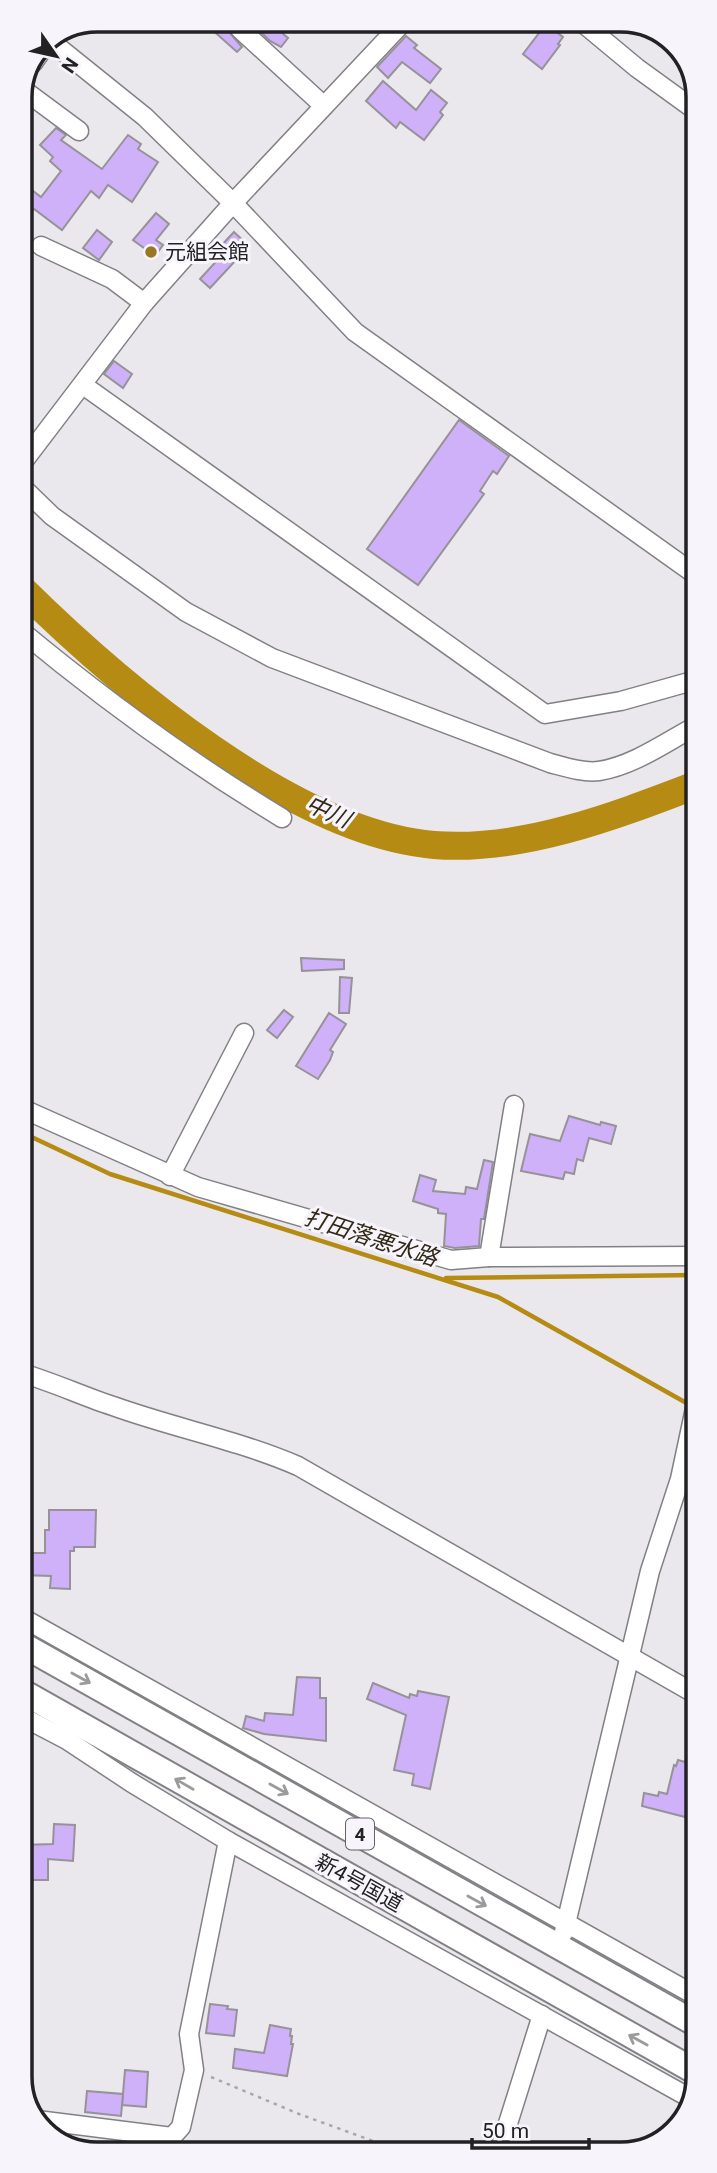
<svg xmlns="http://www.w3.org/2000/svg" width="717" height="2173" viewBox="0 0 717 2173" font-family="Roboto,'Noto Sans JP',sans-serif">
<rect width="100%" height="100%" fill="#eae8ed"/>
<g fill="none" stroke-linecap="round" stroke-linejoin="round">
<!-- stream -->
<g stroke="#b58b14" stroke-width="4.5">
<path d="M21 1132 110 1174 498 1297 690 1405"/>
<path d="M446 1278 697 1275"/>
</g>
<!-- river -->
<path stroke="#b58b14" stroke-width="28" d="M20 587C118 684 293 833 434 845 522 852 615 816 696 785"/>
</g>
<!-- building -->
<g fill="#ceb1f9" stroke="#959398" stroke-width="2">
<path d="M200 19H218L242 47 237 52Z"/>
<path d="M247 19H297L282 33 288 38 281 47 270 41Z"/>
<path d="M546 24 563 37 558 44 560 45 542 69 523 54Z"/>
<path d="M406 36 417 45 414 48 441 69 430 83 402 62 388 78 377 67Z"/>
<path d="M383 81 416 110 431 90 447 103 440 112 443 115 424 140 400 122 396 128 366 101Z"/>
<path d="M56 128 66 135 61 140 102 169 128 135 141 144 138 149 158 162 132 202 108 185 99 198 91 191 62 230 34 209 20 227 19 180 41 197 61 171 50 161 53 157 40 145Z"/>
<path d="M156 213 169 224 156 240 163 245 155 256 133 240Z"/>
<path d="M97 230 112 242 99 260 83 248Z"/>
<path d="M234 232 249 246 210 288 200 279 223 254 218 249Z"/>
<path d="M114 361 132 374 123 388 104 374Z"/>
<path d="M459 420 509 456 497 474 493 471 480 491 484 494 418 585 367 549Z"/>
<path d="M301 958 344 960V969L302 971Z"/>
<path d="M340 977 352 978 349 1013H339Z"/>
<path d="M284 1010 293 1017 277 1038 267 1030Z"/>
<path d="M329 1013 346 1024 330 1050 333 1052 330 1060 318 1079 296 1066Z"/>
<path d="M569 1116 600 1125 601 1122 616 1126 611 1144 589 1138 583 1161 577 1159 574 1174 565 1172 563 1179 521 1171 530 1134 560 1141Z"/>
<path d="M484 1160 493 1162 484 1219H481L479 1246 455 1248 444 1246 446 1214 438 1213V1209L413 1201 420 1175 436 1180 433 1191 465 1194 466 1187 477 1189Z"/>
<path d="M49 1510H96L95 1547H74V1551H70V1589L50 1588 51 1576 21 1575V1553H45V1530H49Z"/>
<path d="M297 1677 320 1678V1698H326V1741L264 1734 243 1728 246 1716 264 1721 265 1713 293 1715Z"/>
<path d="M373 1683 409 1698 410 1694 417 1696 418 1691 449 1697 430 1789 412 1785 414 1774 394 1770 406 1715 367 1699Z"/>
<path d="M678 1760 696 1765 686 1800 689 1804 685 1817 642 1806 644 1793 658 1796 659 1792 667 1794 674 1765 676 1766Z"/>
<path d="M54 1824 75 1825 73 1861 48 1859V1880H22L21 1845 53 1844Z"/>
<path d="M210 2004 228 2006 227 2009 237 2010 234 2036 206 2033Z"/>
<path d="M270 2025 291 2029 290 2036H292L291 2044H293L287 2076 233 2068 235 2049 264 2053Z"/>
<path d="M125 2070 148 2072 146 2107 122 2105Z"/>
<path d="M87 2091 123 2094 121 2116 85 2112Z"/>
</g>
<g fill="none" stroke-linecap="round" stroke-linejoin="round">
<!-- minor casing -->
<g stroke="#828085" stroke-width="21">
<g id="minor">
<path d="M234 19 240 29 324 106"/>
<path d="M578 19 637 68 695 110"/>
<path d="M48 39 145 117 233 203 355 332 696 575"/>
<path d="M33 63 49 40"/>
<path d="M21 88 79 131"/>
<path d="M41 246 112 279 144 303"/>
<path d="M83 385 545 714 621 701 696 680"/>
<path d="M20 466 144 303 233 203 406 19"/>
<path d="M20 485 52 516 186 612 272 658 550 763C565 767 583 773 599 771 633 766 666 742 696 726"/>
<path d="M20 630C102 698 191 763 282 818"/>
<path d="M21 1108 198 1187 451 1260 489 1257 697 1256"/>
<path d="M170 1176 244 1033"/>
<path d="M489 1257 514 1105"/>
<path d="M21 1373C53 1382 82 1396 113 1406 174 1428 238 1440 298 1466L697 1695"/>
<path d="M21 1617 698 1997"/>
<path d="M21 1716 67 1740 132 1783 228 1841 690 2098"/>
<path d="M564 1932 650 1571 680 1479 697 1399"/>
<path d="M37 2120 172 2137"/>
<path d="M499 2152 542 2015"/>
<path d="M169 2153 172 2137 181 2127 194 2070 189 2034 228 1841"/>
</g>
</g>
<!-- highway casing -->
<g stroke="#828085" stroke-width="28">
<g id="highway">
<path d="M21 1644 698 2025"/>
<path d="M21 1691 698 2073"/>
</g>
</g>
<!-- path -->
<path stroke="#a8a6aa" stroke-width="2.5" stroke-dasharray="3.5 5" stroke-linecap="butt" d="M211 2077 299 2114 403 2152"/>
<!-- minor -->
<use href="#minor" stroke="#fff" stroke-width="18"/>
<!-- highway -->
<use href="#highway" stroke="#fff" stroke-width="24"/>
</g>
<!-- one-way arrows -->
<defs><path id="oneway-shaft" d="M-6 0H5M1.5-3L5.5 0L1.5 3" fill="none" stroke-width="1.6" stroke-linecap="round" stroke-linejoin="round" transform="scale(1.75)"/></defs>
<g stroke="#9c9b9c">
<use href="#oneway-shaft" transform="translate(81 1678) rotate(29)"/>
<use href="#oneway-shaft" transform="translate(184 1784) rotate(-150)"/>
<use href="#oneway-shaft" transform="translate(279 1789) rotate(29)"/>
<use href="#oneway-shaft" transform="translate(477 1901) rotate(29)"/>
<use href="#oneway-shaft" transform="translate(638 2040) rotate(-151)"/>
</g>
<!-- markers -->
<circle fill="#9a7822" stroke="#f7f5fb" stroke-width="2.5" cx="151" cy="252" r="7"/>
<g text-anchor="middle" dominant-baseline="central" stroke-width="6" stroke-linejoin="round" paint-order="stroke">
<!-- shield labels -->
<rect fill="#f7f5fb" stroke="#626164" stroke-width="2" x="346" y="1818.5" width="28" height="31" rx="5"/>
<g font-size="19" font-weight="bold" fill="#222123">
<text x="360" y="1834">4</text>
</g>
<!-- poi labels -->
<g font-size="21" fill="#222123" stroke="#f7f5fb" text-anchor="start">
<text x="165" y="252">元組会館</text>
</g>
<!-- street labels -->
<g font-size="21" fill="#222123" stroke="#f7f5fb">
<text transform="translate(359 1883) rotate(29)">新4号国道</text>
</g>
<!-- water labels -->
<g font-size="23" font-style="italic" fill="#322a18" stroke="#f7f5fb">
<text transform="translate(328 812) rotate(24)">中川</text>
<text transform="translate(371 1238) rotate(18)">打田落悪水路</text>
</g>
</g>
<!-- crop -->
<path d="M0 0H717V2173H0ZM97 32H621A65 65 0 0 1 686 97V2077A65 65 0 0 1 621 2142H97A65 65 0 0 1 32 2077V97A65 65 0 0 1 97 32Z" fill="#f7f5fb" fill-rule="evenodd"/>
<path fill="none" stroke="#222123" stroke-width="3.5" d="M97 32H621A65 65 0 0 1 686 97V2077A65 65 0 0 1 621 2142H97A65 65 0 0 1 32 2077V97A65 65 0 0 1 97 32Z"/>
<!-- north arrow -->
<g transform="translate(56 56) rotate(124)" stroke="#f7f5fb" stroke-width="5" paint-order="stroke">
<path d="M0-5L12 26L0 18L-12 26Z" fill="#222123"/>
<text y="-10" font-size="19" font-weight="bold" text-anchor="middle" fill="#222123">N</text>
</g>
<!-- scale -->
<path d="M472 2138v10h117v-10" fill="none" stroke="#222123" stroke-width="3.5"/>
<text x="482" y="2138" font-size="21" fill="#222123" stroke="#f7f5fb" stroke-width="5" paint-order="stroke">50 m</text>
</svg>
